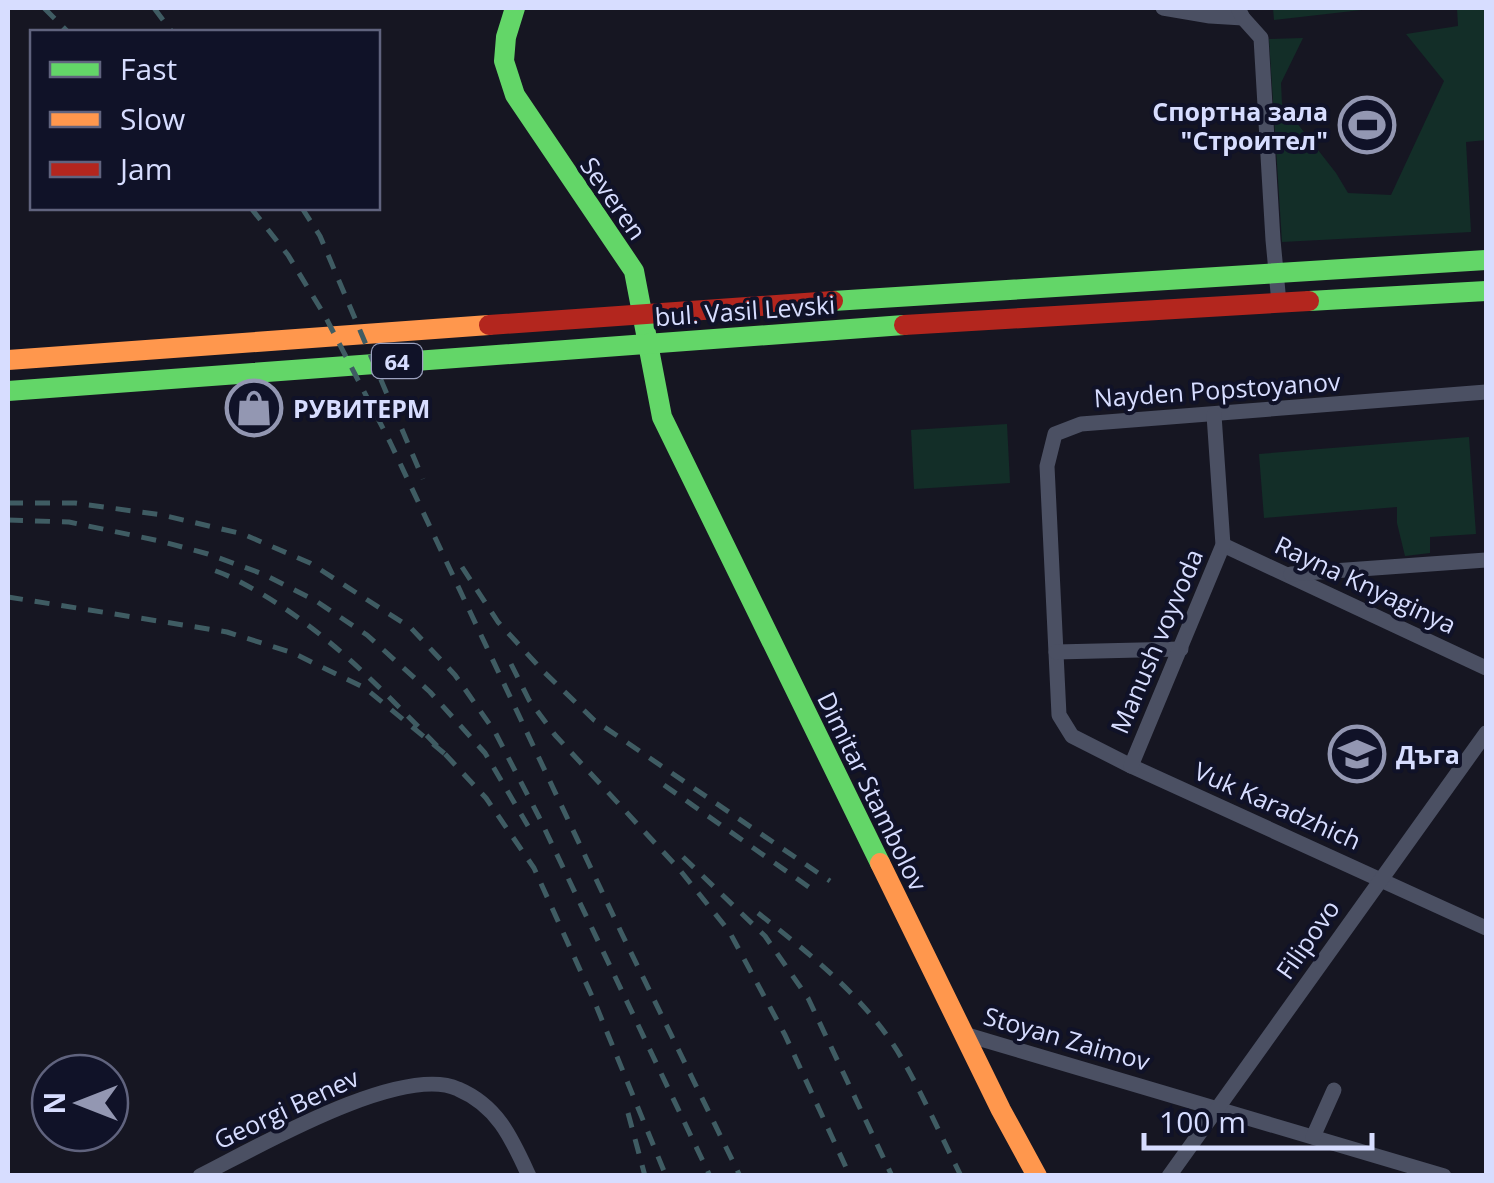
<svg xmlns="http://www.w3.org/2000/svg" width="1494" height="1183" viewBox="0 0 1494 1183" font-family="'Open Sans',sans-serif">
<rect width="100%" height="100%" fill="#161622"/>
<!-- green -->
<g fill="#132e28">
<path d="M1273 8H1379L1274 20Z"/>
<path d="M1457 8H1486V140L1466 142 1471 232 1282 242 1269 39 1303 38 1281 83 1282 104 1336 173 1348 193 1391 195 1444 81 1406 34 1458 26Z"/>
<path d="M1007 424 1010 483 914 489 911 430Z"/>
<path d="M1469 437 1476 534 1430 537V553L1405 556 1397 523V507L1264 518 1259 454Z"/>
</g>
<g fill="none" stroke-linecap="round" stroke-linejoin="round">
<!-- street -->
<g stroke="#4b5063" stroke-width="15">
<path d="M1163 8 1210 16 1243 18"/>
<path d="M1238 8 1243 18 1261 38 1273 240 1279 303"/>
<path d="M1486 392 1081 424 1055 434 1047 466 1059 715 1072 736 1131 766 1486 928"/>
<path d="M1223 545 1486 668"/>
<path d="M1291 574 1486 560"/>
<path d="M1056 652 1181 649"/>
<path d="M1131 766 1223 545 1214 415"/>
<path d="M964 1034 1444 1176"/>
<path d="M1313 1137 1334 1090"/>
<path d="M200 1176C254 1149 401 1063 458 1089 498 1106 512 1139 529 1176"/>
<path d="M1169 1176 1486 733"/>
</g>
<!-- fast -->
<g stroke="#63d668" stroke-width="20">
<path d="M515 8 506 37 504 61 515 95 634 271 662 417 880 863"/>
<path d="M833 301 1486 260"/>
<path d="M1309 301 1486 291"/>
<path d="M8 391 904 325"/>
</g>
<!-- slow -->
<g stroke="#ff974d" stroke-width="20">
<path d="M8 360 489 325"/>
<path d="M880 863 1001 1110 1037 1176"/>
</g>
<!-- jam -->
<g stroke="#b3261e" stroke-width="20">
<path d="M489 325 833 301"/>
<path d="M904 325 1309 301"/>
</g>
<!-- rail -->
<g stroke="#3f5c63" stroke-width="5" stroke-dasharray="15 12" stroke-linecap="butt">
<path d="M44 8 68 32"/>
<path d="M154 8 172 32"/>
<path d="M251 208 288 255 325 316 390 442 621 932 740 1176"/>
<path d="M302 208 320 236 423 479"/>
<path d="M8 503H75L162 515 243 534 310 563 411 628 455 675 495 732 539 817 710 1176"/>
<path d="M8 520 69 522 160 541 208 554 263 574 316 601 367 635 430 692 485 753 528 826"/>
<path d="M462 567 498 622 544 672 594 720 830 881"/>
<path d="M8 597 227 632 293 653 365 688 445 754C387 695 334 637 262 594 246 585 231 576 213 570"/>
<path d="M511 664 529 700 555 735 679 869 729 931 785 1035 850 1176"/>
<path d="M445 754 486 798 534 868 595 1003 666 1176"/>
<path d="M664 785 813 890"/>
<path d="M683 857 765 936 808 998 892 1176"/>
<path d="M758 913C810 954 867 999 901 1057 923 1095 941 1136 961 1176"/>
<path d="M628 1113 645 1176"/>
</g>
</g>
<!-- icons -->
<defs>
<g id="stadium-ring" transform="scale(2.875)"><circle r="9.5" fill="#101228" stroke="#9397b2" stroke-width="1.5"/><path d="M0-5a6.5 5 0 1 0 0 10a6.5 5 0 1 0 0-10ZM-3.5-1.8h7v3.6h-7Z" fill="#9397b2"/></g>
<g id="shop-ring" transform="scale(2.875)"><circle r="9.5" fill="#101228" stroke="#9397b2" stroke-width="1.5"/><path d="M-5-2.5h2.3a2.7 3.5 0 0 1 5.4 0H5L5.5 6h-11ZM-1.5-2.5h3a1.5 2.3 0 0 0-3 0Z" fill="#9397b2"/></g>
<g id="school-ring" transform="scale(2.875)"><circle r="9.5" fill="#101228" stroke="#9397b2" stroke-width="1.5"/><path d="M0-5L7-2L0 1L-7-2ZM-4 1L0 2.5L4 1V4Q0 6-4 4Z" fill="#9397b2"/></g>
</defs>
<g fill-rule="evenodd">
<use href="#stadium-ring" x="1367" y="125"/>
<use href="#shop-ring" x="254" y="408"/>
<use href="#school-ring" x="1357" y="754"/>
</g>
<g text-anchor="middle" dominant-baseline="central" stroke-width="8" stroke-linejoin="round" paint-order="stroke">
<!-- shield labels -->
<rect fill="#101228" stroke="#9ba0be" stroke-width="2.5" x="372" y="344" width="50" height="34" rx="8"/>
<g font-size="22" font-weight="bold" fill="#d7ddff">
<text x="397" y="361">64</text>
</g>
<!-- poi labels -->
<g font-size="25" font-weight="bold" fill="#d7ddff" stroke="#101228" text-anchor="start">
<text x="1328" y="111" text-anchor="end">Спортна зала<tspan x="1328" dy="29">"Строител"</tspan></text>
<text x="293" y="408">РУВИТЕРМ</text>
<text x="1396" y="754">Дъга</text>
</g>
<!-- street labels -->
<g font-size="25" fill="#d7ddff" stroke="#101228">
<text transform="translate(614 198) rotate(55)">Severen</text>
<text transform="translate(745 310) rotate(-4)">bul. Vasil Levski</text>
<text transform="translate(1217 389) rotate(-4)">Nayden Popstoyanov</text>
<text transform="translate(1366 584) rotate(25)">Rayna Knyaginya</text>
<text transform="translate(1156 641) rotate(-67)">Manush voyvoda</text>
<text transform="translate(873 791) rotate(64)">Dimitar Stambolov</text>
<text transform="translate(1278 805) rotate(24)">Vuk Karadzhich</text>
<text transform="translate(1307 939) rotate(-55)">Filipovo</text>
<text transform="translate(1067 1038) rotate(16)">Stoyan Zaimov</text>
<text transform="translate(286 1108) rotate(-25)">Georgi Benev</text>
</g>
</g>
<!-- border -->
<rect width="1494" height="1183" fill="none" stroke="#d7ddff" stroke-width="20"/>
<!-- legend -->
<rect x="30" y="30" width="350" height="180" fill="#101228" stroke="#60637e" stroke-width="2.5"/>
<rect x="50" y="62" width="50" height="15" fill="#63d668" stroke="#60637e" stroke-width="2.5"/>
<text x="120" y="80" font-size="30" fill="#d7ddff">Fast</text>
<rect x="50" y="112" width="50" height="15" fill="#ff974d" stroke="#60637e" stroke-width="2.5"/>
<text x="120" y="130" font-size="30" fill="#d7ddff">Slow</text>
<rect x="50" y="162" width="50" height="15" fill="#b3261e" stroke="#60637e" stroke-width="2.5"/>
<text x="120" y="180" font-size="30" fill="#d7ddff">Jam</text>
<!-- north arrow -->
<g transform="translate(80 1103) rotate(270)"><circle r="48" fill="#101228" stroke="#60637e" stroke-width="2.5"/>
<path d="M0-8L18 38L0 25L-18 38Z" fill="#9397b2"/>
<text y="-15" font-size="28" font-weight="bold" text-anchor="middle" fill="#d7ddff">N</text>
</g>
<!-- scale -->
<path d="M1144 1133v15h228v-15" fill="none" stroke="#d7ddff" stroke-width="5"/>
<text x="1159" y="1133" font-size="30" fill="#d7ddff" stroke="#101228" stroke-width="8" paint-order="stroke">100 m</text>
</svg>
